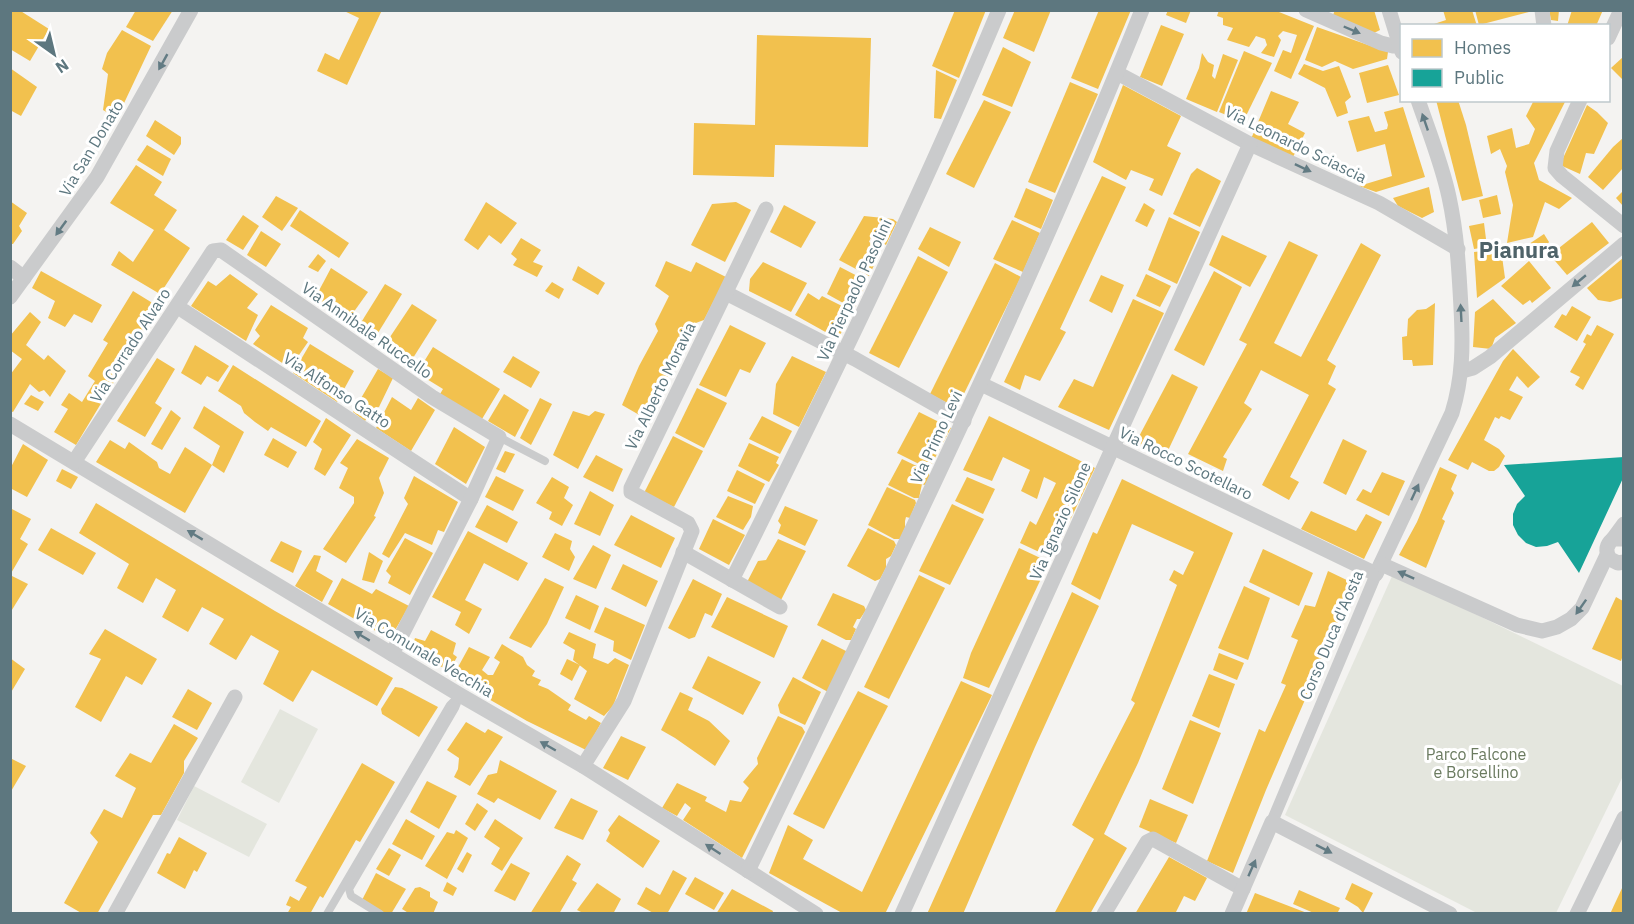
<svg xmlns="http://www.w3.org/2000/svg" width="1634" height="924" viewBox="0 0 1634 924" font-family="'IBM Plex Sans',sans-serif">
<rect width="100%" height="100%" fill="#f4f3f1"/>
<!-- green -->
<g fill="#e4e6de">
<path d="M1393 574 1623 686V776L1556 913H1477L1285 815Z"/>
<path d="M280 709 318 729 279 803 241 782Z"/>
<path d="M194 786 267 824 249 857 177 820Z"/>
</g>
<!-- homes -->
<g fill="#f2c14e">
<path d="M10 10H19L49 29 30 61 10 49Z"/>
<path d="M136 10H173L153 41 126 27Z"/>
<path d="M342 10H382L347 85 317 71 325 53 339 60 359 18Z"/>
<path d="M955 10H986L959 78 932 66Z"/>
<path d="M1015 10H1051L1034 52 1003 38Z"/>
<path d="M1099 10H1131L1098 89 1071 78Z"/>
<path d="M1168 10H1191L1186 23 1166 15Z"/>
<path d="M1219 10H1274L1314 26 1291 79 1274 71 1283 50 1291 53 1297 35 1283 31 1278 36 1281 40 1274 57 1261 53 1267 45 1265 39 1256 36 1249 47 1227 40 1233 28 1223 25V18L1217 16Z"/>
<path d="M1335 10H1374L1380 30 1372 34 1333 15Z"/>
<path d="M1443 10H1472L1477 26H1428L1446 20Z"/>
<path d="M1475 10H1533V11L1479 25Z"/>
<path d="M1549 10H1559L1558 21 1551 20Z"/>
<path d="M1572 10H1603L1596 26H1567Z"/>
<path d="M1161 25 1184 34 1162 86 1140 77Z"/>
<path d="M1317 27 1388 52 1387 59 1353 69 1335 61 1322 67 1305 60Z"/>
<path d="M122 30 151 46 117 118 103 110 108 74 102 69 107 53Z"/>
<path d="M757 35 871 38 868 147 775 145 774 177 693 175 694 123 755 125Z"/>
<path d="M1003 47 1031 62 1012 107 982 95Z"/>
<path d="M1244 51 1272 63 1243 122 1219 112Z"/>
<path d="M1202 53 1208 62 1214 65 1212 76 1215 79 1223 54 1238 60 1217 112 1186 99 1199 68Z"/>
<path d="M1623 57V80L1611 68Z"/>
<path d="M1304 64 1323 71 1339 66 1351 97 1345 102 1348 113 1337 117 1325 88 1298 74Z"/>
<path d="M1388 65 1399 95 1367 103 1359 73Z"/>
<path d="M10 68 37 87 21 116 10 110Z"/>
<path d="M936 70 957 80 941 119 934 118Z"/>
<path d="M1070 82 1098 94 1055 193 1028 182Z"/>
<path d="M1123 85 1181 116 1167 146 1181 153 1162 196 1149 190 1154 179 1131 170 1126 180 1093 162Z"/>
<path d="M1271 91 1299 102 1288 124 1305 133 1292 159 1251 139Z"/>
<path d="M984 100 1011 112 974 188 946 174Z"/>
<path d="M1436 100H1458L1466 125 1483 196 1462 201Z"/>
<path d="M1534 100H1566L1534 163 1539 180 1572 198 1559 209 1545 202 1533 237 1507 243 1513 205 1505 172 1507 166 1500 149 1491 154 1487 136 1512 128 1516 148 1529 144 1535 129 1526 116Z"/>
<path d="M1587 105 1597 112 1608 123 1594 154 1586 153 1580 174 1560 165Z"/>
<path d="M1403 107 1425 177 1376 192 1359 186 1392 176 1385 144 1357 152 1348 121 1369 116 1375 132 1387 129 1388 125 1384 112Z"/>
<path d="M155 120 181 137V144L174 155 146 136Z"/>
<path d="M1623 138V168L1603 190 1588 177 1613 147Z"/>
<path d="M147 145 171 159 163 176 137 160Z"/>
<path d="M136 165 162 182 154 195 177 210 164 230 190 248 160 294 111 265 119 251 133 262 154 230 110 203Z"/>
<path d="M1197 168 1221 181 1200 227 1173 214 1191 174Z"/>
<path d="M1102 176 1126 187 1060 329 1066 332 1040 381 1025 375 1020 390 1004 382Z"/>
<path d="M1429 187 1434 212 1422 218 1398 206 1393 198Z"/>
<path d="M1026 188 1053 200 1041 229 1014 217Z"/>
<path d="M1623 191V206L1616 198Z"/>
<path d="M1497 195 1501 214 1483 218 1479 200Z"/>
<path d="M276 196 298 208 282 231 262 217Z"/>
<path d="M10 201 27 213 19 226 22 231 13 244H10Z"/>
<path d="M486 202 517 223 501 244 489 235 478 250 464 240Z"/>
<path d="M736 202 751 210 725 262 691 245 712 204Z"/>
<path d="M1144 203 1155 210 1147 227 1135 221Z"/>
<path d="M784 205 816 222 801 248 770 232Z"/>
<path d="M300 210 349 243 339 258 290 226Z"/>
<path d="M243 215 259 226 243 250 226 240Z"/>
<path d="M864 216 893 219 897 222 886 245 871 237 869 242 882 248 869 276 839 260Z"/>
<path d="M1169 217 1200 232 1177 284 1148 270Z"/>
<path d="M1012 220 1040 233 1023 272 993 259Z"/>
<path d="M1592 222 1609 243 1567 275 1550 255Z"/>
<path d="M1484 223 1487 247 1474 249 1469 226Z"/>
<path d="M930 227 961 242 949 267 918 249Z"/>
<path d="M261 231 281 244 266 267 247 255Z"/>
<path d="M1544 234 1549 242 1542 252 1534 258 1526 246Z"/>
<path d="M1222 235 1267 256 1250 287 1209 265Z"/>
<path d="M521 238 541 250 533 262 543 266 537 277 513 265 517 259 511 254Z"/>
<path d="M1289 241 1318 255 1274 343 1301 357 1361 243 1381 255 1327 360 1336 366 1328 384 1336 389 1290 477 1299 482 1289 500 1262 485 1309 395 1261 370 1244 403 1252 409 1223 457 1227 459 1223 471 1188 454 1247 344 1239 340Z"/>
<path d="M1501 249 1505 278 1477 298 1474 252Z"/>
<path d="M318 254 326 261 318 272 308 267Z"/>
<path d="M918 256 948 272 899 368 869 353Z"/>
<path d="M1623 258V298L1610 302 1598 300 1587 288Z"/>
<path d="M666 261 691 272 696 262 726 277 704 320 693 324 648 420 622 405 639 366 658 331 655 324 669 296 655 286Z"/>
<path d="M1529 261 1551 288 1532 303 1530 300 1523 305 1501 286Z"/>
<path d="M763 262 807 283 791 312 749 291 750 279Z"/>
<path d="M995 263 1021 277 957 408 930 394Z"/>
<path d="M578 266 605 283 598 295 572 280Z"/>
<path d="M840 267 867 281 854 309 827 294Z"/>
<path d="M331 268 368 292 348 320 315 298Z"/>
<path d="M41 271 102 305 92 323 74 314 65 327 48 318 55 301 32 288Z"/>
<path d="M1214 271 1242 287 1204 366 1174 350Z"/>
<path d="M230 274 258 294 247 308 258 315 246 341 191 306 208 281 216 286Z"/>
<path d="M1146 274 1171 286 1160 307 1136 296Z"/>
<path d="M1101 275 1124 285 1112 313 1089 301Z"/>
<path d="M552 282 564 289 559 299 545 291Z"/>
<path d="M385 284 402 294 373 341 357 329Z"/>
<path d="M133 291 159 307 76 445 54 432 68 409 61 405 69 393 82 402 95 381 88 376 108 343 103 340Z"/>
<path d="M808 293 819 300 822 296 852 311 838 339 795 315Z"/>
<path d="M1133 299 1164 313 1109 430 1058 407 1074 379 1093 387Z"/>
<path d="M1493 299 1516 323 1495 338 1491 349 1473 347 1475 312Z"/>
<path d="M1435 303 1433 365 1413 366 1412 360H1403L1402 337 1407 336 1408 319 1417 310 1426 309Z"/>
<path d="M412 304 437 320 408 366 382 349Z"/>
<path d="M271 305 308 328 303 338 308 342 290 368 253 344 260 336 255 330Z"/>
<path d="M1572 306 1591 317 1577 341 1554 327 1562 314 1566 316Z"/>
<path d="M30 312 41 322 26 345 44 360 48 355 66 371 50 397 44 390 39 392 30 384 13 412 10 411V375L22 359 10 350V336Z"/>
<path d="M730 325 766 343 750 373 740 369 726 397 699 385Z"/>
<path d="M1597 325 1614 334 1583 390 1575 385 1580 377 1570 372 1586 344 1583 342 1587 334 1591 336Z"/>
<path d="M310 344 354 371 337 402 293 373Z"/>
<path d="M195 345 229 366 218 382 207 376 201 385 181 373Z"/>
<path d="M433 347 500 389 482 419 440 394 443 389 417 373Z"/>
<path d="M1513 349 1540 377 1528 388 1517 376 1509 390 1523 397 1510 420 1501 416 1499 419 1495 417 1484 440 1499 449 1505 456 1499 467 1494 471H1489L1472 462 1468 470 1448 460 1503 361Z"/>
<path d="M513 356 540 372 531 388 503 372Z"/>
<path d="M792 356 826 372 799 427 773 414 776 384Z"/>
<path d="M157 358 175 369 155 403 162 408 145 437 117 421Z"/>
<path d="M233 365 321 421 306 447 271 427 268 431 255 422 244 413 241 406 218 391Z"/>
<path d="M378 369 393 378 379 407 373 409 365 421 353 412Z"/>
<path d="M1172 374 1198 387 1164 459 1135 444Z"/>
<path d="M697 388 727 403 704 448 675 433Z"/>
<path d="M504 394 529 410 515 437 488 421Z"/>
<path d="M31 395 44 402 38 411 24 404Z"/>
<path d="M392 397 411 410 418 398 435 410 411 451 376 428Z"/>
<path d="M540 398 552 404 531 445 520 438Z"/>
<path d="M204 406 244 432 224 473 212 465 220 446 193 428Z"/>
<path d="M171 410 181 418 162 450 151 444Z"/>
<path d="M573 411 589 416 595 411 605 414 578 469 553 455Z"/>
<path d="M919 412 951 428 929 469 897 453Z"/>
<path d="M762 416 792 431 780 454 749 439Z"/>
<path d="M989 416 1095 468 1052 558 1020 543 1030 521 1036 525 1056 483 1044 477 1037 499 1021 491 1030 470 1003 457 992 481 963 470Z"/>
<path d="M326 418 351 435 325 476 314 469 322 449 313 442Z"/>
<path d="M454 427 485 447 466 484 435 464Z"/>
<path d="M673 436 703 451 674 507 644 493Z"/>
<path d="M273 438 297 452 288 468 264 455Z"/>
<path d="M357 439 389 458 379 478 384 493 374 516 376 517 346 563 323 549 354 503V497L339 488 348 468 340 463Z"/>
<path d="M1343 439 1367 451 1346 495 1323 483Z"/>
<path d="M110 440 125 449 129 442 157 462 159 468 170 474 185 447 212 465 185 513 96 462Z"/>
<path d="M749 443 779 457 776 463 779 465 769 482 738 466Z"/>
<path d="M23 444 48 460 27 497 10 488V469Z"/>
<path d="M505 451 515 454 505 473 496 469Z"/>
<path d="M596 455 623 469 613 492 583 477Z"/>
<path d="M902 459 927 471 930 476 925 485 922 484 919 498H914L888 485Z"/>
<path d="M1440 467 1457 475 1451 489 1454 493 1442 519 1445 521 1426 568 1399 555 1417 522Z"/>
<path d="M62 469 78 477 71 489 56 481Z"/>
<path d="M737 470 765 484 755 504 727 491Z"/>
<path d="M1382 472 1405 481 1389 516 1356 500 1363 489 1371 493Z"/>
<path d="M414 476 458 502 444 532 438 530 432 545 405 533 389 558 382 554 408 504 404 498Z"/>
<path d="M496 476 524 490 513 511 485 497Z"/>
<path d="M552 477 569 487 564 498 573 505 562 526 549 519 552 512 536 503Z"/>
<path d="M967 477 995 489 983 514 955 501Z"/>
<path d="M1122 479 1233 533 1138 763 1104 834 1127 848 1090 914H1054L1094 839 1072 825 1135 703 1131 700 1177 585 1169 580 1174 570 1183 575 1194 552 1132 524 1100 600 1071 584 1093 532 1097 534Z"/>
<path d="M887 487 915 500 916 503 910 518 906 517 905 521V528L900 539H894L868 525Z"/>
<path d="M590 491 614 505 600 536 574 524Z"/>
<path d="M728 496 753 506 751 517 743 530 716 517Z"/>
<path d="M96 503 275 611 393 678 377 706 312 670 293 702 263 684 279 651 251 635 236 660 209 644 224 619 202 607 188 632 162 617 176 590 156 578 143 603 117 588 129 564 79 533Z"/>
<path d="M952 504 984 519 950 585 919 571Z"/>
<path d="M487 505 518 522 507 543 475 527Z"/>
<path d="M785 506 818 520 805 546 778 533 781 525 778 521Z"/>
<path d="M10 508 31 519 20 539 28 544 10 575Z"/>
<path d="M1311 511 1356 531 1366 514 1382 522 1364 559 1301 529Z"/>
<path d="M631 515 675 538 661 568 614 545Z"/>
<path d="M713 519 745 535 729 565 699 549Z"/>
<path d="M51 528 96 553 83 575 38 550Z"/>
<path d="M868 528 894 541 896 545 891 556 886 559V568L880 579 875 581 847 566Z"/>
<path d="M468 531 528 563 518 581 484 563 465 600 482 609 469 634 455 625 461 612 432 597Z"/>
<path d="M555 533 572 541 570 549 575 557 569 571 542 557Z"/>
<path d="M405 538 433 553 410 595 388 583 391 576 386 571Z"/>
<path d="M778 539 806 551 780 602 746 584 758 561 766 560Z"/>
<path d="M281 541 302 551 293 573 270 561Z"/>
<path d="M593 545 611 555 596 589 573 579Z"/>
<path d="M1019 548 1049 562 989 688 963 678 971 653Z"/>
<path d="M1263 549 1313 573 1299 606 1249 582Z"/>
<path d="M369 552 383 561 374 583 362 580Z"/>
<path d="M314 555 321 556 316 571 333 581 322 602 295 586Z"/>
<path d="M623 564 658 581 646 607 611 589Z"/>
<path d="M1328 571 1355 584 1266 790 1233 873 1207 861 1259 729 1265 732 1286 685 1281 683 1298 640 1291 637 1305 605 1315 607Z"/>
<path d="M10 575 28 584 10 613Z"/>
<path d="M919 575 945 588 889 699 864 687Z"/>
<path d="M342 578 372 594 376 589 409 606 390 639 328 604Z"/>
<path d="M545 578 564 587 547 624 531 648 509 638Z"/>
<path d="M693 579 722 594 712 616 705 613 695 637 689 639 668 628Z"/>
<path d="M1244 586 1270 598 1248 660 1218 648Z"/>
<path d="M1072 592 1099 606 1035 747 963 914H927Z"/>
<path d="M833 593 864 606 866 610 860 619H857L853 627 856 629 851 640H846L817 625Z"/>
<path d="M576 595 599 606 590 630 565 618Z"/>
<path d="M727 597 788 626 774 658 711 627Z"/>
<path d="M1616 597 1623 601V655L1621 661 1592 649Z"/>
<path d="M605 607 645 625 631 660 613 651 614 641 594 632Z"/>
<path d="M105 629 157 659 142 685 126 676 101 722 75 707 101 659 89 654Z"/>
<path d="M431 630 456 643 453 654 457 657 449 671 411 650 415 638 425 641Z"/>
<path d="M569 632 596 644 593 658 608 664 615 658 629 665 613 706 604 716 574 699 587 671 573 660 575 650 563 643Z"/>
<path d="M822 639 850 653 830 693 802 678Z"/>
<path d="M502 644 523 657 527 665 535 671 532 676 541 680 538 685 548 689 571 705 568 710 586 720 589 716 601 723 586 750 527 721 452 678 469 647 490 657 482 670 488 675H493L500 662 494 658Z"/>
<path d="M1219 653 1244 663 1237 680 1213 670Z"/>
<path d="M708 656 761 682 743 715 692 688Z"/>
<path d="M10 658 25 669 10 694Z"/>
<path d="M567 659 580 665 572 681 560 674Z"/>
<path d="M1209 674 1235 684 1219 728 1192 716Z"/>
<path d="M793 677 821 692 805 725 780 713 778 705Z"/>
<path d="M961 681 992 695 885 914H844L769 873 788 825 813 840 803 859 862 892Z"/>
<path d="M395 687 402 688 438 707 419 737 382 714 381 709Z"/>
<path d="M188 689 212 703 197 730 172 717Z"/>
<path d="M858 691 888 706 824 829 793 814Z"/>
<path d="M680 692 693 698 688 710 709 721 730 741 715 766 675 738 661 730Z"/>
<path d="M778 716 802 727 805 732 742 858 683 820 691 808 685 803 677 816 662 808 677 783 707 797 705 801 726 812 730 800 741 802 749 788 743 782 758 764 757 758Z"/>
<path d="M1190 720 1221 733 1193 804 1162 789Z"/>
<path d="M466 722 485 733 488 729 503 737 470 786 454 777 458 769 459 758 447 750Z"/>
<path d="M174 724 198 738 184 761V773L161 815H153L97 914H83L64 903 98 842 90 833 104 809 122 818 136 788 115 776 130 753 151 763Z"/>
<path d="M621 736 646 747 628 780 603 768Z"/>
<path d="M10 758 26 766 10 793Z"/>
<path d="M500 760 557 791 540 820 498 798 494 803 477 794 488 775 497 773Z"/>
<path d="M362 763 395 782 360 842 356 840 323 898 320 896 310 914H287L291 907 286 905 290 896 299 901 307 887 295 881Z"/>
<path d="M427 781 457 796 439 829 410 812Z"/>
<path d="M571 798 598 811 583 840 554 828Z"/>
<path d="M1150 799 1188 815 1176 843 1139 827Z"/>
<path d="M477 803 488 811 475 831 465 824Z"/>
<path d="M619 815 660 841 643 868 606 841 610 833 608 830Z"/>
<path d="M406 819 435 836 422 860 392 844Z"/>
<path d="M495 819 523 838 502 871 491 864 500 848 484 837Z"/>
<path d="M456 830 468 838 447 879 425 866 447 832 454 834Z"/>
<path d="M179 837 207 853 197 872 194 870 185 889 157 873 167 853 170 854Z"/>
<path d="M389 848 401 855 389 876 376 869Z"/>
<path d="M467 852 472 855 463 873 457 869Z"/>
<path d="M567 855 581 864 572 880 577 883 559 914H530Z"/>
<path d="M1169 857 1207 878 1195 901 1184 896 1175 914H1135Z"/>
<path d="M511 863 530 873 515 901 494 891Z"/>
<path d="M673 870 687 878 667 914H655L637 904 646 887 660 895Z"/>
<path d="M376 873 406 889 391 914H387L362 900Z"/>
<path d="M695 877 724 893 714 910 685 894Z"/>
<path d="M447 882 457 888 453 896 443 891Z"/>
<path d="M597 883 621 899 613 914H585L577 910Z"/>
<path d="M1352 883 1373 893 1363 913 1358 907 1345 899Z"/>
<path d="M1623 886V914H1610Z"/>
<path d="M420 887 430 892V897L438 902 433 914H410L402 909 415 888Z"/>
<path d="M732 889 773 911 772 914H716Z"/>
<path d="M1299 890 1340 908 1337 914H1316L1293 904Z"/>
<path d="M1255 893 1307 913V914H1246Z"/>
</g>
<!-- public -->
<path fill="#17a398" d="M1624 457V476L1579 573 1558 542 1547 546 1536 547 1526 543 1518 535 1513 525V514L1517 504 1525 496 1504 465Z"/>
<g fill="none" stroke-linecap="round" stroke-linejoin="round">
<!-- service -->
<g stroke="#cacbcc" stroke-width="8">
<path d="M499 437 545 461"/>
<path d="M327 914 450 705 457 698"/>
<path d="M380 914 351 896 349 889 455 708 460 695"/>
</g>
<!-- pedestrian -->
<path stroke="#cacbcc" stroke-width="12" d="M1272 822 1376 574"/>
<!-- minor -->
<g stroke="#cacbcc" stroke-width="15">
<path d="M1306 10 1381 43 1393 46 1399 45"/>
<path d="M1389 10 1402 52"/>
<path d="M1542 10 1544 26"/>
<path d="M1608 38 1621 10"/>
<path d="M1117 73 1250 144 1379 203 1458 249"/>
<path d="M1580 100 1557 151 1555 168 1562 176 1624 226"/>
<path d="M10 267 24 278"/>
<path d="M726 293 855 359 964 421"/>
<path d="M10 297 97 177 191 10"/>
<path d="M184 311 471 499"/>
<path d="M1462 371 1473 368 1490 357 1624 244"/>
<path d="M981 384 1376 574 1452 413C1463 377 1463 345 1461 308 1459 270 1457 234 1449 197 1442 164 1429 132 1418 100"/>
<path d="M10 424 460 695 583 766 816 914"/>
<path d="M74 462 213 251 221 250 432 397 499 437 471 499 392 654"/>
<path d="M1613 539 1624 524"/>
<path d="M1624 539H1613C1606 545 1605 551 1610 559L1618 563 1624 562"/>
<path d="M683 552 780 607"/>
<path d="M1381 564 1517 625 1542 631 1557 627 1571 619 1582 608 1607 555"/>
<path d="M732 580C826 392 918 204 999 10"/>
<path d="M583 766 624 701 692 531 688 523 631 492V488L766 209"/>
<path d="M748 871C885 587 1024 304 1142 10"/>
<path d="M115 914 235 697"/>
<path d="M902 914 1250 144"/>
<path d="M1104 914 1147 842 1153 839 1243 889"/>
<path d="M1232 914 1272 822 1450 914"/>
<path d="M1577 914 1624 818"/>
</g>
</g>
<!-- one-way arrows -->
<defs><path id="oneway-solid" d="M-6-.8H1V-3.2L6.5 0L1 3.2V.8H-6Z" transform="scale(1.5)"/></defs>
<g fill="#627b83">
<use href="#oneway-solid" transform="translate(1352 30) rotate(23)"/>
<use href="#oneway-solid" transform="translate(163 62) rotate(119)"/>
<use href="#oneway-solid" transform="translate(1425 122) rotate(-109)"/>
<use href="#oneway-solid" transform="translate(1303 168) rotate(25)"/>
<use href="#oneway-solid" transform="translate(61 228) rotate(126)"/>
<use href="#oneway-solid" transform="translate(1579 281) rotate(140)"/>
<use href="#oneway-solid" transform="translate(1461 313) rotate(-93)"/>
<use href="#oneway-solid" transform="translate(1415 492) rotate(-65)"/>
<use href="#oneway-solid" transform="translate(195 535) rotate(-149)"/>
<use href="#oneway-solid" transform="translate(1406 575) rotate(-156)"/>
<use href="#oneway-solid" transform="translate(1581 607) rotate(125)"/>
<use href="#oneway-solid" transform="translate(362 636) rotate(-149)"/>
<use href="#oneway-solid" transform="translate(548 746) rotate(-150)"/>
<use href="#oneway-solid" transform="translate(713 849) rotate(-147)"/>
<use href="#oneway-solid" transform="translate(1324 849) rotate(27)"/>
<use href="#oneway-solid" transform="translate(1252 868) rotate(-66)"/>
</g>
<g text-anchor="middle" dominant-baseline="central" stroke-width="6" stroke-linejoin="round" paint-order="stroke">
<!-- street labels -->
<g font-size="16" fill="#5d777f" stroke="#fff">
<text transform="translate(1296 144) rotate(26)">Via Leonardo Sciascia</text>
<text transform="translate(91 148) rotate(-59)">Via San Donato</text>
<text transform="translate(854 290) rotate(-65)">Via Pierpaolo Pasolini</text>
<text transform="translate(367 330) rotate(35)">Via Annibale Ruccello</text>
<text transform="translate(130 345) rotate(-57)">Via Corrado Alvaro</text>
<text transform="translate(660 386) rotate(-64)">Via Alberto Moravia</text>
<text transform="translate(337 390) rotate(33)">Via Alfonso Gatto</text>
<text transform="translate(936 437) rotate(-65)">Via Primo Levi</text>
<text transform="translate(1186 463) rotate(26)">Via Rocco Scotellaro</text>
<text transform="translate(1060 521) rotate(-66)">Via Ignazio Silone</text>
<text transform="translate(1331 635) rotate(-67)">Corso Duca d'Aosta</text>
<text transform="translate(424 652) rotate(31)">Via Comunale Vecchia</text>
</g>
<!-- park labels -->
<g font-size="16" fill="#6b7b60" stroke="#fff">
<text x="1476" y="754">Parco Falcone<tspan x="1476" dy="18">e Borsellino</tspan></text>
</g>
<!-- district labels -->
<g font-size="22" font-weight="bold" fill="#4f6369" stroke="#fff">
<text x="1519" y="249">Pianura</text>
</g>
</g>
<!-- border -->
<rect width="1634" height="924" fill="none" stroke="#5d777f" stroke-width="24"/>
<!-- legend -->
<rect x="1400" y="24" width="210" height="78" fill="#ffffff" stroke="#bec9cc" stroke-width="1.5"/>
<rect x="1412" y="39" width="30" height="18" fill="#f2c14e" stroke="#bec9cc" stroke-width="1.5"/>
<text x="1454" y="54" font-size="18" fill="#5d777f">Homes</text>
<rect x="1412" y="69" width="30" height="18" fill="#17a398" stroke="#bec9cc" stroke-width="1.5"/>
<text x="1454" y="84" font-size="18" fill="#5d777f">Public</text>
<!-- north arrow -->
<g transform="translate(54 54) rotate(146)" stroke="#ffffff" stroke-width="4.5" paint-order="stroke">
<path d="M0-4.5L10 22L0 15L-10 22Z" fill="#5d777f"/>
<text y="-9" font-size="16" font-weight="bold" text-anchor="middle" fill="#5d777f">N</text>
</g>
</svg>
